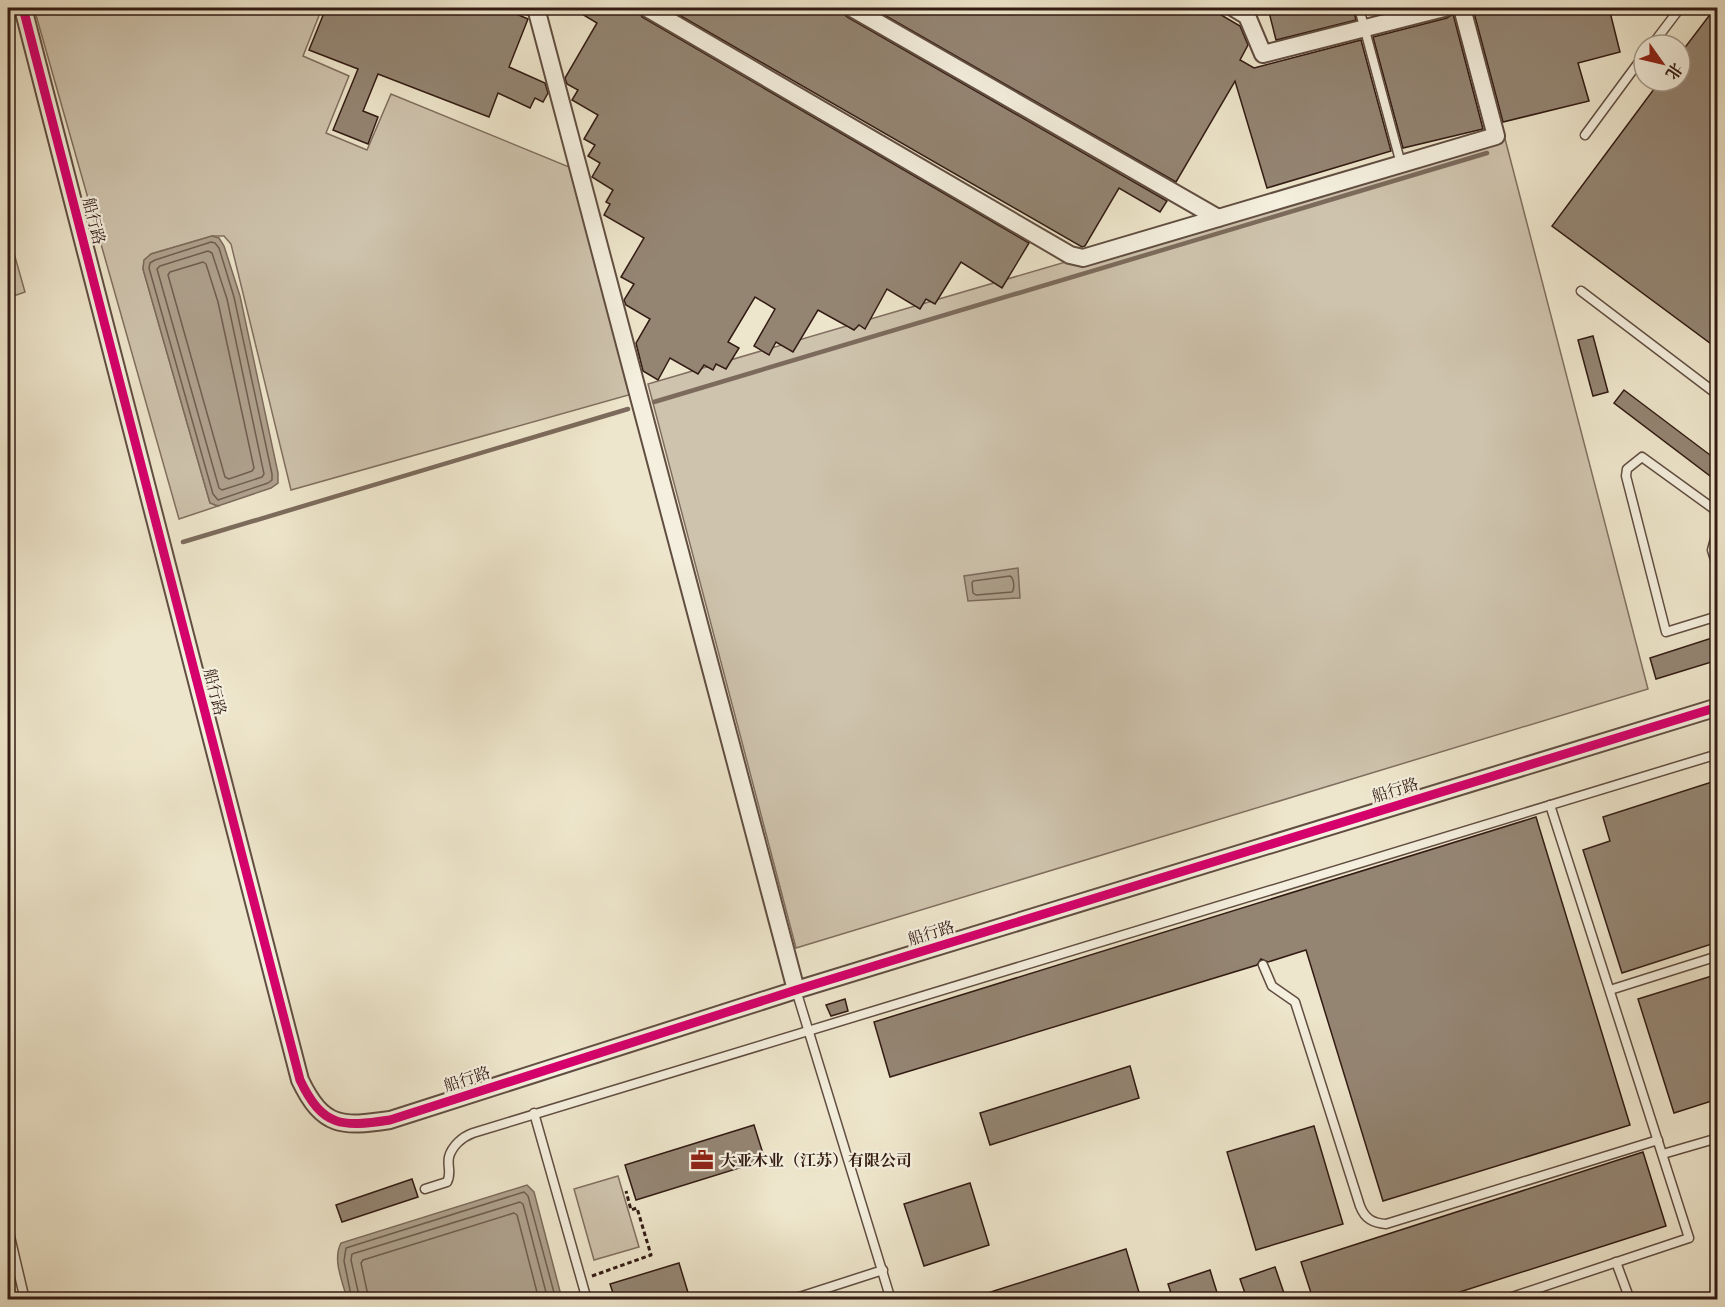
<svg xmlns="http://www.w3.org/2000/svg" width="1725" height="1307" viewBox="0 0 1725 1307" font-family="'IM FELL Great Primer','Noto Serif SC',serif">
<rect width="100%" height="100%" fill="#eee6cc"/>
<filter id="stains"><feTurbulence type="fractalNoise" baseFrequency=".00333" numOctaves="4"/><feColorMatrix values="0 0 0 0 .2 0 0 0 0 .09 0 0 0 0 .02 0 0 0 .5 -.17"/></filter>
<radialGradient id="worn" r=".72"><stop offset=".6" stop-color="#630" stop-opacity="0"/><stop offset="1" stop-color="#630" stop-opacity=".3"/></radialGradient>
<!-- green -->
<g fill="#cec3ad" stroke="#806f60" stroke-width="1.5">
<path d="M34 8H322L303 56 349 76 326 133 367 150 391 94 574 169 632 394 291 490 231 244 224 236H212L151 254 144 261 143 269 208 496 210 503 218 506 179 519Z"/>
<path d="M1503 131 1648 689 796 948 648 384 1401 164Z"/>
<path d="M8 232 25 292 8 298Z"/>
<path d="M618 1176 639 1247 594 1260 574 1189Z"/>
</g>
<!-- water -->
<g fill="#aea18d" stroke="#7c6b5c" stroke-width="1.5">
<path d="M212 236 219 238 224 246 240 296 278 473V483L271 488 218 506 210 503 208 496 143 269 144 260 151 254Z"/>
<path d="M1018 568 1020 598 968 601 964 576Z"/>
<path d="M527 1185 534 1192 562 1299H347C343 1282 332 1260 341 1243Z"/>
</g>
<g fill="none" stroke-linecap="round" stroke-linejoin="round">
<!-- shore -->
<g stroke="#705e50" stroke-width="1.5">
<path d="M211 242 215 243 219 248 234 297 272 474V480L268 483 218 500 213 494 149 268 150 263 155 260Z"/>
<path d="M208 251 212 253 227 299 264 474 262 477 222 490 219 488 157 269 160 266Z"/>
<path d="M203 262 206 264 218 302 254 468 252 471 229 479 225 477 168 275 170 272Z"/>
<path d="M1010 576C1014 578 1015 588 1012 592L976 595 973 593 972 583 973 581Z"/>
<path d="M352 1300 344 1261 346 1248 524 1192 528 1196 556 1300"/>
<path d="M360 1300 351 1260 352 1254 520 1202 523 1204 548 1300"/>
<path d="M369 1300 361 1263 363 1260 514 1213 517 1215 539 1300"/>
</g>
<!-- stream -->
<g stroke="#7c6b5c" stroke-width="4.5">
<path d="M654 402 1487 153"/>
<path d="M183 542 628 409"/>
</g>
</g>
<!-- building -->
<g fill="#948573" stroke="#321b13" stroke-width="1.5">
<path d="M326 8H502L528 19 509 67 545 83 548 93 543 102 535 98 530 108 498 93 489 117 378 74 363 111 378 117 368 144 333 130 358 69 309 50Z"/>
<path d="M572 8H637L642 17 1029 243 1002 288 961 262 935 304 926 299 920 309 887 289 865 329 859 325 854 330 818 310 793 352 776 342 769 355 754 346 775 309 755 297 728 342 739 348 726 369 716 364 713 370 704 365 698 374 670 358 658 380 643 371 636 343 650 319 626 305 624 300 634 284 621 277 644 238 604 215 610 204 606 202 613 190 592 177 600 163 588 156 595 145 584 139 598 115 572 100 578 90 567 84 565 78 597 23Z"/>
<path d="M667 8H842L843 13 847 17 1167 201 1160 212 1119 188 1085 246 1082 247Z"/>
<path d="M872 8H1218L1216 12 1240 26 1248 45 1240 60 1254 68 1361 40 1391 151 1267 188 1235 81 1176 182Z"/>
<path d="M1268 8H1353L1356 20 1276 40Z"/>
<path d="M1478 8H1609L1620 52 1578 63 1589 101 1503 122 1473 9Z"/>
<path d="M1715 8H1718V349L1552 226 1660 81H1680V54Z"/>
<path d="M1453 14 1483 129 1403 148 1373 37 1447 18Z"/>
<path d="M1593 336 1608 392 1593 396 1578 340Z"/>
<path d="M1624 390 1718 461V482L1614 403Z"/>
<path d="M1718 636V660L1656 679 1650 658Z"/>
<path d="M1718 780V942L1622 973 1583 850 1610 841 1603 817Z"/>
<path d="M1536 817 1630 1125 1383 1201 1306 950 1268 962 1261 959 1257 965 890 1077 874 1022Z"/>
<path d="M1718 974V1099L1674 1113 1638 999Z"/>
<path d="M845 999 848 1011 831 1016 826 1005Z"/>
<path d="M1130 1066 1139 1098 990 1145 980 1113Z"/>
<path d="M754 1125 765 1160 636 1200 625 1165Z"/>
<path d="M1314 1126 1343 1224 1256 1250 1227 1152Z"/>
<path d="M1643 1152 1666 1226 1438 1299H1313L1301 1262Z"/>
<path d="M412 1179 418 1197 342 1222 336 1205Z"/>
<path d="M970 1183 989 1245 924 1266 904 1204Z"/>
<path d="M1126 1249 1141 1299H976L975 1297Z"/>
<path d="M679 1263 690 1299H615L610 1284Z"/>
<path d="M1275 1267 1286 1299H1247L1240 1279Z"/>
<path d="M1210 1270 1219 1299H1173L1168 1284Z"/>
</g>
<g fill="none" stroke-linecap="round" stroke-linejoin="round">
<!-- service casing -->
<g stroke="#614e41" stroke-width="11">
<g id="service">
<path d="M523 8 537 14"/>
<path d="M1359 8 1401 164"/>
<path d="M1652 45 1680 8"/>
<path d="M1585 135 1644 55"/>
<path d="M1581 291 1718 395"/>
<path d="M1718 512 1642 457 1627 469 1626 476 1666 632 1718 616"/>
<path d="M1718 528 1712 550 1718 569"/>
<path d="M1263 965 1272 986 1295 1002 1360 1206C1365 1219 1373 1223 1386 1224L1658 1140"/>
<path d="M796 990 891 1300"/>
<path d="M1610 990 1718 956"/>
<path d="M534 1113 587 1300"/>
<path d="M1663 1154 1718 1138"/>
<path d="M425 1189 447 1182C452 1173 447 1167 449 1157 452 1146 462 1137 473 1133L1718 754"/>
<path d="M8 1228 25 1300"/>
<path d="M1616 1262 1630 1300"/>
<path d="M790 1300 883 1270"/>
<path d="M1503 1300 1689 1238 1550 805"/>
</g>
</g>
<!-- minor casing -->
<g stroke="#614e41" stroke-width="20">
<g id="minor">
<path d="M23 8 300 1080C323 1128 342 1127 390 1120L796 990 1718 707"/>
<path d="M536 8 796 990"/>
<path d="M647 8 1070 255 1083 258 1496 136 1462 8"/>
<path d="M852 8 1218 218"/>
<path d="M1234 8 1247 16 1263 54 1444 8"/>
</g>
</g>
<!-- path -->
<path stroke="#321b13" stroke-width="3" stroke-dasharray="4.5 3" stroke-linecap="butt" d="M592 1276 651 1255 637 1208 631 1210 626 1191"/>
<!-- service -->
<use href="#service" stroke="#f4efde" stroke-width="8"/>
<!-- minor -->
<use href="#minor" stroke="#f4efde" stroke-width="16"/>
<!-- cycleway casing -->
<g stroke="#f4efde" stroke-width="13">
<path id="cycleway" d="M23 8 300 1080C323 1128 342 1127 390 1120L796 990 1718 707"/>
</g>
<!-- cycleway -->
<use href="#cycleway" stroke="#d6006c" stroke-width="9"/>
</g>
<!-- icons -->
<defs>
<g id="office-bare" transform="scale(1.8)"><path d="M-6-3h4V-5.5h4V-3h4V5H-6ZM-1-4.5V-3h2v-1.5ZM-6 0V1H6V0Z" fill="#8f2418" stroke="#f4efde" stroke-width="2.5" paint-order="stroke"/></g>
</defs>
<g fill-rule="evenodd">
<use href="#office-bare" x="702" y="1160"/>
</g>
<g text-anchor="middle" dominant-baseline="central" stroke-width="4.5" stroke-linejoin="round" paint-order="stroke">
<!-- street labels -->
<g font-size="16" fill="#321b13" stroke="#f4efde">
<text transform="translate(94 221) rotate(76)">船行路</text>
<text transform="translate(215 692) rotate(76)">船行路</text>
<text transform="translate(1395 790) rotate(-17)">船行路</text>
<text transform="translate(931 933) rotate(-17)">船行路</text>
<text transform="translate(467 1079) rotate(-18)">船行路</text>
</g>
<!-- poi labels -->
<g font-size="16" font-weight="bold" fill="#321b13" stroke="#f4efde" text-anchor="start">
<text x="720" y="1160">大亚木业（江苏）有限公司</text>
</g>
</g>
<!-- margin -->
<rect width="1725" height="1307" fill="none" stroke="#eee6cc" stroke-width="30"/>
<rect x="9" y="9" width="1707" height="1289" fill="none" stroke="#321b13" stroke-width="3"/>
<rect x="15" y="15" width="1695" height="1277" fill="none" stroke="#321b13" stroke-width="1.5"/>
<!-- north arrow -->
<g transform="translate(1662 63) rotate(124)"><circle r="28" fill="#f4efde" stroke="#a69a8d" stroke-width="1.5"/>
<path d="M0-4.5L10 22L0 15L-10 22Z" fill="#8f2418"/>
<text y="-9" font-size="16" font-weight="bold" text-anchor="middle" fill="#321b13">北</text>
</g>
<rect width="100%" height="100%" filter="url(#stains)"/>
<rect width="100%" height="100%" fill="url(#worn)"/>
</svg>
